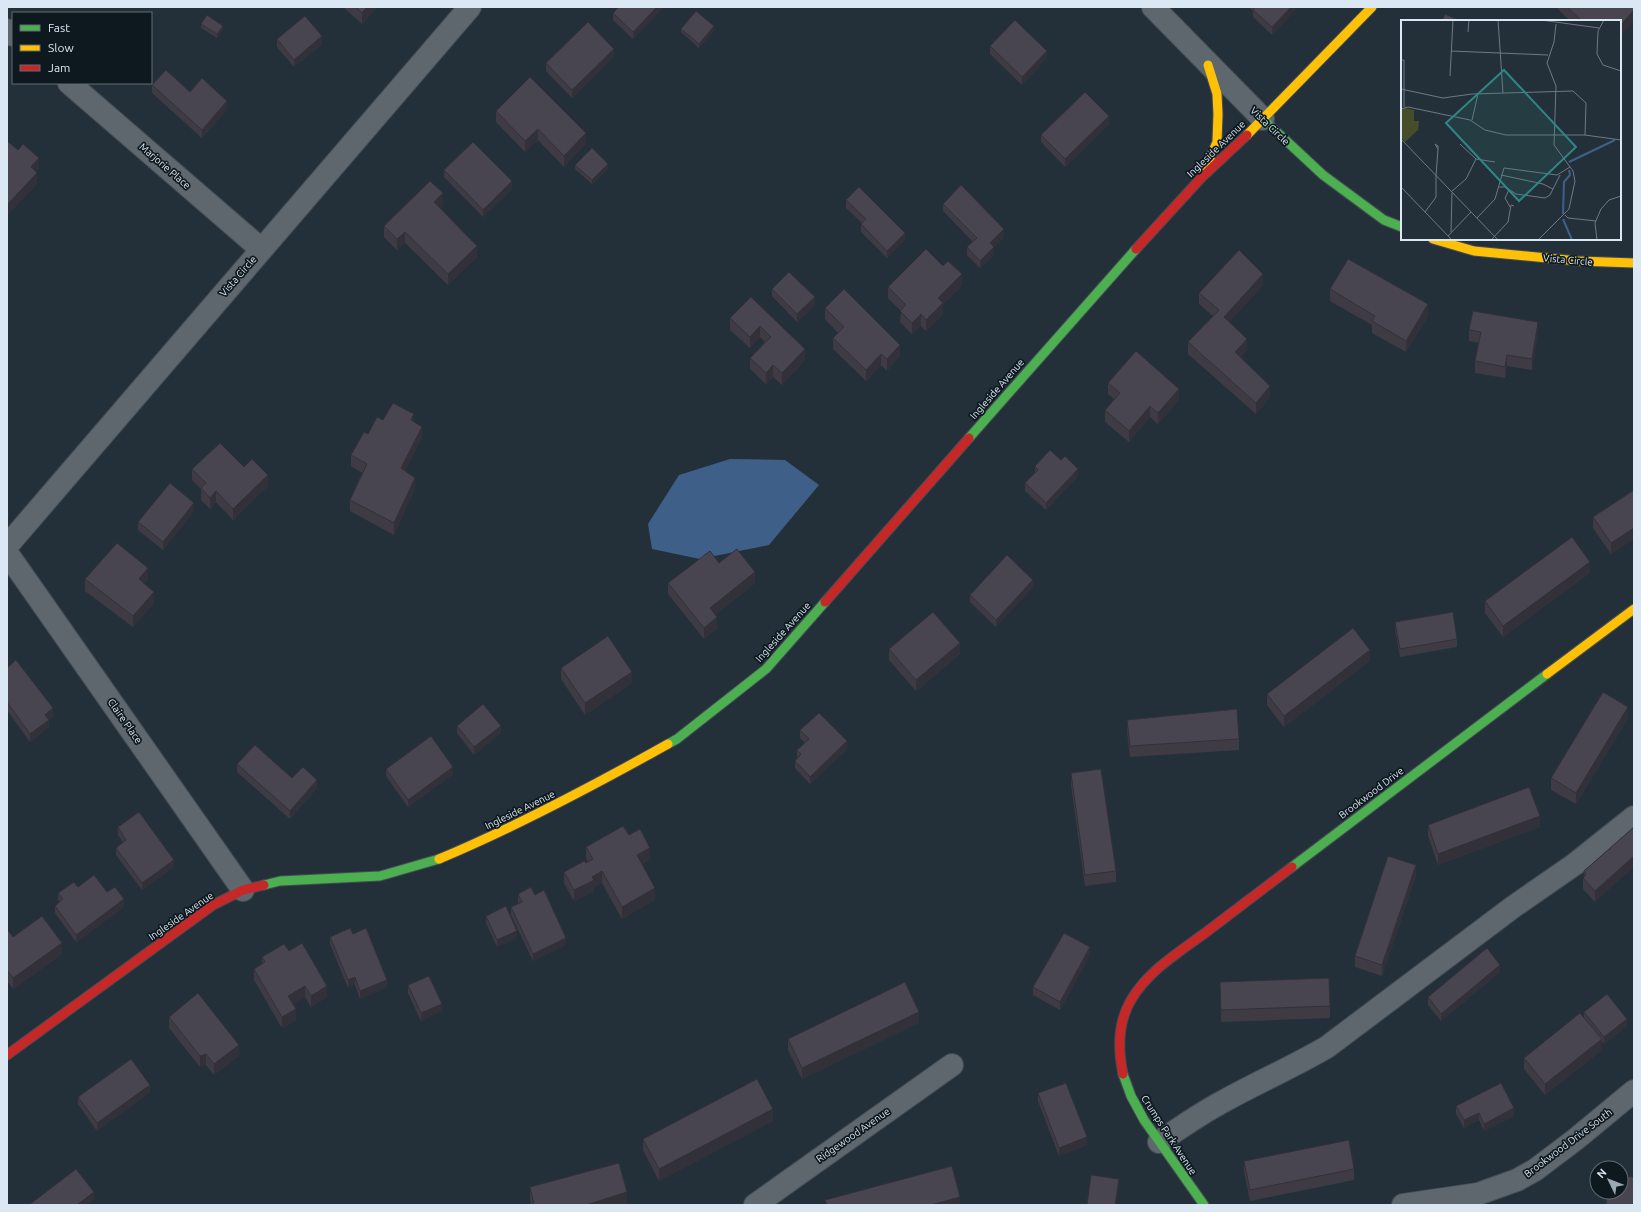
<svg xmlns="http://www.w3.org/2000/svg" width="1641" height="1212" viewBox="0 0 1641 1212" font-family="Ubuntu,sans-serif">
<rect width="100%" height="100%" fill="#243039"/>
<!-- water -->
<path fill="#3e6088" d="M730 459 785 460 819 485 769 545 700 559 652 549 648 524 679 475Z"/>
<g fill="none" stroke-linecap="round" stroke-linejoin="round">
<!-- street casing -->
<g stroke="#444d55" stroke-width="24">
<g id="street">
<path d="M1153 7 1263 119"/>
<path d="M7 30 13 35"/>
<path d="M69 83 261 249"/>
<path d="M7 546 470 7"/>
<path d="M7 553 243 890"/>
<path d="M1159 1142C1180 1128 1201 1113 1224 1101 1258 1082 1293 1067 1327 1047L1513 907 1575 864 1634 817"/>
<path d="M755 1205 952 1065"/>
<path d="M1403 1205 1478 1194 1517 1180 1535 1170 1576 1139 1634 1091"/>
</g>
</g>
<!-- fast casing -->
<g stroke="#444d55" stroke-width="11">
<g id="fast">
<path d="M1263 119 1323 175 1384 220 1402 227"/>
<path d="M969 438 1136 249"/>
<path d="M668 744 677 739 766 669 825 602"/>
<path d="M1292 867 1547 674"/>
<path d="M264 885 280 881 380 876 439 859"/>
<path d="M1123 1074 1131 1096 1144 1120 1204 1205"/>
</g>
</g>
<!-- slow casing -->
<g stroke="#444d55" stroke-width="11">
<g id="slow">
<path d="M1247 135 1372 7"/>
<path d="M1205 170 1217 142 1218 114 1217 94 1208 65"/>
<path d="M1433 239 1474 251 1578 261 1634 263"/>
<path d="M1547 674 1634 609"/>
<path d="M439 859C518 826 593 786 668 744"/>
</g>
</g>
<!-- jam casing -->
<g stroke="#444d55" stroke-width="11">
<g id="jam">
<path d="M1136 249 1201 178 1247 135"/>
<path d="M825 602 969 438"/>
<path d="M7 1055 213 905 243 890 264 885"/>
<path d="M1123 1074C1118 1050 1118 1022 1131 1000 1148 971 1179 952 1205 933 1234 911 1263 889 1292 867"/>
</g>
</g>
<!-- street -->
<use href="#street" stroke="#5f676e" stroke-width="22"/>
<!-- fast -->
<use href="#fast" stroke="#4caf50" stroke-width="9"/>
<!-- slow -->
<use href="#slow" stroke="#ffc107" stroke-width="9"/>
<!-- jam -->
<use href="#jam" stroke="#c62828" stroke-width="9"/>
</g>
<!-- wall -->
<g fill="#3e3b45">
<path d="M343 7H377L362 24Z"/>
<path d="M618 7H664L633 39 613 20V13L618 8Z"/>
<path d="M1249 7H1298L1272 35 1253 17V11Z"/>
<path d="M1557 7H1634L1620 21H1570L1557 8Z"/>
<path d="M201 24 223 29 217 38 201 28Z"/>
<path d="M681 29 714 30 699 48 681 32Z"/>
<path d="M277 39 322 44 294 67 277 47Z"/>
<path d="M990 46 1047 58 1022 85 990 54Z"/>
<path d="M614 56 572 98 546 71V63Z"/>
<path d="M152 85 190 92 227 109 202 138 152 93Z"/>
<path d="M496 111 586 144 564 167 538 140 525 152 496 122Z"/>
<path d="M1109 124 1065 167 1041 142V135Z"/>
<path d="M575 165 608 168 592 184 575 169Z"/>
<path d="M444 170 512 189 483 217 444 177Z"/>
<path d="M846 200 905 240 887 258 861 232V224L862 223 846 208Z"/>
<path d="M943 204 1004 237 994 247V255L980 268 967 255V247L973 242 943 211Z"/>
<path d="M443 205 440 208 477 257 448 285 405 243 397 250 384 237V226Z"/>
<path d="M962 285 943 304V314L926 331 921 326 912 334 900 322 901 311 888 298V287Z"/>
<path d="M1263 285 1229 322 1247 350 1241 357 1270 397 1256 414 1188 354V342L1213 316 1199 304V293Z"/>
<path d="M772 289 815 305 797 322 772 296Z"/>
<path d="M1330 289 1428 316 1406 352 1372 333V325L1330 301Z"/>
<path d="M751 297 805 360 782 385 773 377 766 384 750 369V358L765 342 760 337 750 348 730 330V318Z"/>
<path d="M825 308 900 356 887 371 881 365 866 381 833 349V338L838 333 825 319Z"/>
<path d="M1469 330 1538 334 1532 370 1507 366 1505 378 1475 373V361L1479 343 1469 341Z"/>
<path d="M1108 383 1179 400 1158 424 1150 417 1129 442 1105 422V410L1115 400 1108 394Z"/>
<path d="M383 420 414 422 422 438 405 471 415 489 394 535 350 511V500L362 473 351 466V455L368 434Z"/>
<path d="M1035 466 1078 476 1046 510 1025 491V483L1035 473Z"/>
<path d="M244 467 268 486 233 520 216 502 210 509 201 500V489L192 480V469Z"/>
<path d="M1634 490V539L1611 554 1593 528V517Z"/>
<path d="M194 511 163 550 138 530V522Z"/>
<path d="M719 563 755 583 715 615 717 629 704 639 668 594V583Z"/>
<path d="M1590 573 1503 637 1485 613V601Z"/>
<path d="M85 579 148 580 144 584 154 603 133 627 85 591Z"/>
<path d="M1033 587 996 627 970 602V595Z"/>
<path d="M1395 622 1457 639V647L1400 657 1395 629Z"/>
<path d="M889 649 960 654 916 691 889 660Z"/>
<path d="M1370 661 1284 727 1267 705V694Z"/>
<path d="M7 668 53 716 49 720V727L30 742 7 710Z"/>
<path d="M561 668 632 683 585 715 561 679Z"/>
<path d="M1628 718 1576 804 1551 790V778Z"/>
<path d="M1127 720 1239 739V750L1130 757 1127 731Z"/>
<path d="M457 726 501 733 474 755 457 733Z"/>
<path d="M800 730 847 749 810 784 795 768V761L797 758V750L805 743 800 738Z"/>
<path d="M237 764 292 778 317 788 290 819 237 772Z"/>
<path d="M386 769 453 774 408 807 386 776Z"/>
<path d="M1071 773 1116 871V882L1085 886 1071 785Z"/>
<path d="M1428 825 1540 827 1438 865 1428 836Z"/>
<path d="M118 827 174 867 142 890 116 855V848L123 842 118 835Z"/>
<path d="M1634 827 1595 902 1583 889V878L1584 877V871Z"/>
<path d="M629 835 650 859 642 864 655 900 622 919 602 883 594 887V891L574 901 564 883V872L588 862 586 858V847Z"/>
<path d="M1416 876 1382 976 1355 967V956Z"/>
<path d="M78 887 107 892 124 907 76 942 55 913V906L60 902 58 900V893Z"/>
<path d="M518 894 535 895 566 945 533 961 511 915V907L519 904 518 902Z"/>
<path d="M486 916 517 938 497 947 486 923Z"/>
<path d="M7 929 13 937 62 954 13 989 7 981Z"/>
<path d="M353 934 387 987 360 999 355 985 348 988 330 944V937Z"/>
<path d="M289 951 327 997 311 1007 305 997 293 1004 296 1020 282 1028 254 980V969L262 964V957Z"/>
<path d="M1090 955 1060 1010 1033 995V987Z"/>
<path d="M1500 972 1441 1021 1428 1005V997Z"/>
<path d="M1220 982 1330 1006V1018L1221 1022Z"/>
<path d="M408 985 442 1011 421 1021 408 993Z"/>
<path d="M1584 1012 1627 1026 1604 1044 1602 1041V1050L1545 1095 1524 1069V1058L1584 1017Z"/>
<path d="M169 1017 239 1056 214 1075 206 1065 200 1067 169 1028Z"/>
<path d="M919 1023 802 1079 788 1050V1039Z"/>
<path d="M150 1092 97 1131 78 1104V1097Z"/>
<path d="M1038 1093 1087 1145 1059 1156 1038 1101Z"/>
<path d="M1456 1106 1514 1116 1484 1131 1479 1120 1464 1128 1456 1114Z"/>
<path d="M773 1121 659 1181 643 1150V1139Z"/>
<path d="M1244 1161 1354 1169V1180L1250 1201 1244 1172Z"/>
<path d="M530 1187 627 1204 622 1205H531L530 1198Z"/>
</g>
<!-- shaded-wall -->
<g fill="#323038">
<path d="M367 7H377L362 24V13Z"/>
<path d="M657 7H664L633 39V32Z"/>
<path d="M1291 7H1298L1272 35V27Z"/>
<path d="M1634 10V21L1620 37V26Z"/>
<path d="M223 26V29L217 38V34Z"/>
<path d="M714 26V30L699 48V44Z"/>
<path d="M322 36V44L294 67V60Z"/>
<path d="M614 49V56L572 98V90Z"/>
<path d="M1047 51V58L1022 85V77Z"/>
<path d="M227 101V109L202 138V130Z"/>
<path d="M1109 116V124L1065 167V159Z"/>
<path d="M538 129V140L525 152V141Z"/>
<path d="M586 133V144L564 167V156Z"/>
<path d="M39 158V169L31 179V167Z"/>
<path d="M608 164V168L592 184V180Z"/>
<path d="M37 173V184L7 216V205Z"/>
<path d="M512 181V189L483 217V210Z"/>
<path d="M443 193V205L434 213V202Z"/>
<path d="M1004 229V237L990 251V243Z"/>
<path d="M405 232V243L397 250V239Z"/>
<path d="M905 233V240L887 258V251Z"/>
<path d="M477 246V257L448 285V274Z"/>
<path d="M994 247V255L980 268V261Z"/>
<path d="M962 274V285L943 304V314L926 331V320L938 298Z"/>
<path d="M1263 274V285L1224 328V317Z"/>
<path d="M815 297V305L797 322V314Z"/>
<path d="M1428 304V316L1406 352V341Z"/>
<path d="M921 314V326L912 334V323Z"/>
<path d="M1538 322V334L1532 370V359Z"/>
<path d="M760 326V337L750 348V337Z"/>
<path d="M1247 339V350L1235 363V352Z"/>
<path d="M900 345V356L887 371V359Z"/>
<path d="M805 349V360L782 385V373Z"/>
<path d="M881 354V365L866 381V370Z"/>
<path d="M1507 355V366L1505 378V367Z"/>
<path d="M773 365V377L766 384V373Z"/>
<path d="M1270 386V397L1256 414V403Z"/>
<path d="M1179 389V400L1158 424V413Z"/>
<path d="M1150 406V417L1129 442V431Z"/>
<path d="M414 414V426L411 420Z"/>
<path d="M422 427V438L401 479V468Z"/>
<path d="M1078 469V476L1046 510V503Z"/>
<path d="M268 475V486L233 520V509Z"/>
<path d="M415 478V489L394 535V523Z"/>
<path d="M216 491V502L210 509V498Z"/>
<path d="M194 503V511L163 550V542Z"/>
<path d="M1634 528V539L1611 554V543Z"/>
<path d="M1590 562V573L1503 637V626Z"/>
<path d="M148 568V580L139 590V579Z"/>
<path d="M755 572V583L710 619V608Z"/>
<path d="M1033 580V587L996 627V620Z"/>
<path d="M154 592V603L133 627V616Z"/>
<path d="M717 617V629L704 639V628Z"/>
<path d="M960 643V654L916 691V680Z"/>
<path d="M1370 650V661L1284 727V716Z"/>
<path d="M632 672V683L585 715V703Z"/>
<path d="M1628 707V718L1576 804V793Z"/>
<path d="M53 708V716L45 723V715Z"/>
<path d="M49 720V727L30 742V734Z"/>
<path d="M501 726V733L474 755V747Z"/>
<path d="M847 741V749L810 784V777Z"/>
<path d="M453 767V774L408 807V800Z"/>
<path d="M317 780V788L290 819V811Z"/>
<path d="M1540 816V827L1438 865V854Z"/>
<path d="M650 848V859L637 866V855Z"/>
<path d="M1634 856V867L1595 902V891Z"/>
<path d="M174 860V867L142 890V883Z"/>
<path d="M1416 865V876L1382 976V965Z"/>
<path d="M602 871V883L594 887V891L574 901V890L592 877Z"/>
<path d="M655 888V900L622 919V907Z"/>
<path d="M124 899V907L76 942V935Z"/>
<path d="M517 931V938L497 947V940Z"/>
<path d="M566 938V945L533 961V954Z"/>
<path d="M62 943V954L13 989V978Z"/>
<path d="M1090 947V955L1060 1010V1002Z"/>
<path d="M1500 965V972L1441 1021V1014Z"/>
<path d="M355 977V985L348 988V980Z"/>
<path d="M387 980V987L360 999V991Z"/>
<path d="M305 986V997L288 1008V996Z"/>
<path d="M327 986V997L311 1007V996Z"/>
<path d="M442 1004V1011L421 1021V1013Z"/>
<path d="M296 1009V1020L282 1028V1017Z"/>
<path d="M919 1012V1023L802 1079V1068Z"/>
<path d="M1627 1019V1026L1604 1044V1037Z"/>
<path d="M1602 1039V1050L1545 1095V1084Z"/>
<path d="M239 1045V1056L214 1075V1064Z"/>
<path d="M206 1054V1065L200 1067V1056Z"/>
<path d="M150 1085V1092L97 1131V1123Z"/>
<path d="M1514 1108V1116L1484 1131V1124Z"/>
<path d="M773 1109V1121L659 1181V1169Z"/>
<path d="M1479 1113V1120L1464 1128V1120Z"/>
<path d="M1087 1137V1145L1059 1156V1148Z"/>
<path d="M1119 1179V1187L1116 1205H1115Z"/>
<path d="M94 1192V1199L87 1205H77Z"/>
<path d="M627 1192V1204L622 1205H586Z"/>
<path d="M960 1197V1205H931Z"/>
</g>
<!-- building -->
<g fill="#484550" stroke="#323038">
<path d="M356 7H367L362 13Z"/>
<path d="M619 7H657L633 32 613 13Z"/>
<path d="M1255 7H1291L1272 27 1253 10Z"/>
<path d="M1567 7H1634V10L1620 26V21H1582Z"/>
<path d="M696 11 714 26 699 44 681 29Z"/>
<path d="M1445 14 1461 21H1442Z"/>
<path d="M207 15 223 26 217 34 201 24Z"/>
<path d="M305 16 322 36 294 60 277 39Z"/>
<path d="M1015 20 1047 51 1022 77 990 46Z"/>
<path d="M588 22 614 49 572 90 546 63Z"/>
<path d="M166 70 190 92 202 78 227 101 202 130 152 85Z"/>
<path d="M530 77 586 133 564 156 538 129 525 141 496 111Z"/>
<path d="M1085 92 1109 116 1065 159 1041 135Z"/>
<path d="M7 141 18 150 23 144 39 158 31 167 37 173 7 205Z"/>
<path d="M473 142 512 181 483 210 444 170Z"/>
<path d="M592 148 608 164 592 180 575 165Z"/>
<path d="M430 181 443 193 434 202 477 246 448 274 405 232 397 239 384 226Z"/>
<path d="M961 185 1004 229 990 243 994 247 980 261 967 247 977 238 943 204Z"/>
<path d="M859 187 905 233 887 251 861 224 866 219 846 200Z"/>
<path d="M926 249 943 266 948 261 962 274 938 298 943 303 926 320 921 314 912 323 900 311 906 305 888 287Z"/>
<path d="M1239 250 1263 274 1224 317 1247 339 1235 352 1270 386 1256 403 1188 342 1219 310 1199 293Z"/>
<path d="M1348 259 1428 304 1406 341 1372 321 1375 316 1330 289Z"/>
<path d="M789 272 815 297 797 314 772 289Z"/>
<path d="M844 289 900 345 887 359 881 354 866 370 833 338 844 327 825 308Z"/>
<path d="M751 297 805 349 782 373 773 365 766 373 750 358 771 337 760 326 750 337 730 318Z"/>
<path d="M1473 311 1538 322 1532 359 1507 355 1505 367 1475 361 1481 332 1469 330Z"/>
<path d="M1136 351 1179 389 1158 413 1150 406 1129 431 1105 410 1120 393 1108 383Z"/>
<path d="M393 403 414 414 411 420 422 427 401 468 415 478 394 523 350 500 367 464 351 455 364 432 368 434 377 417 383 420Z"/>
<path d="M220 443 244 467 252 459 268 475 233 509 216 491 210 498 201 488 206 483 192 469Z"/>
<path d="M1050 450 1061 460 1065 456 1078 469 1046 503 1025 483 1038 470 1035 466Z"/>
<path d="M170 483 194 503 163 542 138 522Z"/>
<path d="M1634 490V528L1611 543 1593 517Z"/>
<path d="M1572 537 1590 562 1503 626 1485 601Z"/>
<path d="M117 543 148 568 139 579 154 592 133 616 85 579Z"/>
<path d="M737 549 755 572 710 608 717 617 704 628 668 583 710 551 719 563Z"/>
<path d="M1007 555 1033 580 996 620 970 595Z"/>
<path d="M933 612 960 643 916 680 889 649Z"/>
<path d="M1453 612 1457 639 1400 649 1395 622Z"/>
<path d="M1353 628 1370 650 1284 716 1267 694Z"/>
<path d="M608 636 632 672 585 703 561 668Z"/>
<path d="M16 660 53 708 45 715 49 720 30 734 7 702V668Z"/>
<path d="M1603 692 1628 707 1576 793 1551 778Z"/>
<path d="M483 704 501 726 474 747 457 726Z"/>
<path d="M1237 709 1239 739 1130 746 1127 720Z"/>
<path d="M819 713 847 741 810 777 795 761 801 754 797 750 809 739 800 730Z"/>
<path d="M431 736 453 767 408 800 386 769Z"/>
<path d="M255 745 292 778 303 767 317 780 290 811 237 764Z"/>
<path d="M1101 769 1116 871 1085 875 1071 773Z"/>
<path d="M1529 787 1540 816 1438 854 1428 825Z"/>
<path d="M139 812 174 860 142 883 116 848 126 840 118 827Z"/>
<path d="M623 826 629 835 640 829 650 848 637 855 655 888 622 907 602 871 592 877 594 880 574 890 564 872 584 861 586 863 593 859 586 847Z"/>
<path d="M1634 827V856L1595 891 1583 878 1586 874 1584 871Z"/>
<path d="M1388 856 1416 865 1382 965 1355 956Z"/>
<path d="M94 875 107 892 115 887 124 899 76 935 55 906 63 899 58 893 74 882 78 887Z"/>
<path d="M531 887 535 895 544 890 566 938 533 954 511 907 522 902 518 894Z"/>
<path d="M506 906 517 931 497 940 486 916Z"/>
<path d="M42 916 62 943 13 978 7 970V929L13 937Z"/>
<path d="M350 928 353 934 366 928 387 980 360 991 355 977 348 980 330 937Z"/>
<path d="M1064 933 1090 947 1060 1002 1033 987Z"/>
<path d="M302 943 327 986 311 996 305 986 288 996 296 1009 282 1017 254 969 265 962 262 957 284 944 289 951Z"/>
<path d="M1487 948 1500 965 1441 1014 1428 997Z"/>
<path d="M429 976 442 1004 421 1013 408 985Z"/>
<path d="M1329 978 1330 1006 1221 1010 1220 982Z"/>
<path d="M905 982 919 1012 802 1068 788 1039Z"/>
<path d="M198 993 239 1045 214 1064 206 1054 200 1056 169 1017Z"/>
<path d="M1607 994 1627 1019 1604 1037 1584 1012Z"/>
<path d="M1580 1013 1602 1039 1545 1084 1524 1058Z"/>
<path d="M131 1059 150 1085 97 1123 78 1097Z"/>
<path d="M757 1079 773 1109 659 1169 643 1139Z"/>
<path d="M1066 1083 1087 1137 1059 1148 1038 1093Z"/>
<path d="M1501 1083 1514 1108 1484 1124 1479 1113 1464 1120 1456 1106Z"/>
<path d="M1349 1140 1354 1169 1250 1190 1244 1161Z"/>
<path d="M619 1163 627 1192 586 1205H534L530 1187Z"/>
<path d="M952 1166 960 1197 931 1205H827L825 1200Z"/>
<path d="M76 1169 94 1192 77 1205H29Z"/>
<path d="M1091 1175 1119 1179 1115 1205H1087Z"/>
<path d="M1621 1176 1634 1177V1205H1613L1606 1204 1607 1192H1621Z"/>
</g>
<g text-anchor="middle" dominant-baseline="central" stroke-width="3.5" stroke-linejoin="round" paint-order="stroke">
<!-- street labels -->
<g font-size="10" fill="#dbe7f2" stroke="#0e181f">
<text transform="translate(1270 126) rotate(44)">Vista Circle</text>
<text transform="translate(1216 149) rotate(-44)">Ingleside Avenue</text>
<text transform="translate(165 166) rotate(41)">Marjorie Place</text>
<text transform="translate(1568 260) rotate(5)">Vista Circle</text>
<text transform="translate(238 276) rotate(-49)">Vista Circle</text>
<text transform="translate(997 389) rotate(-49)">Ingleside Avenue</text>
<text transform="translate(783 632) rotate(-48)">Ingleside Avenue</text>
<text transform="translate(125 721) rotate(55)">Claire Place</text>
<text transform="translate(1371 793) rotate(-37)">Brookwood Drive</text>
<text transform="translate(520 810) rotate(-26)">Ingleside Avenue</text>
<text transform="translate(181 916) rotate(-35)">Ingleside Avenue</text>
<text transform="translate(853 1135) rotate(-35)">Ridgewood Avenue</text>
<text transform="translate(1169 1135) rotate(57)">Crumps Park Avenue</text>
<text transform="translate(1568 1143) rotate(-37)">Brookwood Drive South</text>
</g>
</g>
<!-- overview -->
<g transform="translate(1401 20)">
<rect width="220" height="220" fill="#243039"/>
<path d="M3 88 13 90V101H18L17 110 4 122 0 117V90Z" fill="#454d29"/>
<path fill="none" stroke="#3e6088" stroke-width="2" d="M168 142 214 120M162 194 163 162 169 155 168 150M162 199 171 220"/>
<path fill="none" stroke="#6d7983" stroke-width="1" d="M97 0 102 73M140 0 198 8M203 0 197 11 196 34 202 45 220 51M67 12 68 0M50 31 147 35M0 40H3V87M49 56 52 0M0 69 42 78 71 74 172 71 185 83 184 115M0 89 7 87 69 100 84 110 105 115H184L220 120M71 100 77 74M0 119 97 220M59 124 75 139 94 142M100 155 142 164 152 169M0 167 51 220M98 167H104L115 174 144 178 149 175 159 155M108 170 104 178 109 187M50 172 65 159 75 139M24 192 35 177V156L37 129V126L34 124 37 129M164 195 167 198 195 201M76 198 94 179 103 148 156 155 169 147M50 212 51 173M47 216 70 192M90 220 107 202 110 185 113 186M137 220 168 189 174 161 172 151 153 125 155 66 146 43 153 22 155 4M196 220 194 203 200 189 208 180 220 176"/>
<path fill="#2e8782" fill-opacity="0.15" stroke="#2e8782" stroke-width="2" d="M103 50 175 127 118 181 45 103Z"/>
<rect width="220" height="220" fill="none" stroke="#dbe7f2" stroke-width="2"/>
</g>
<!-- border -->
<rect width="1641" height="1212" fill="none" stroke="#dbe7f2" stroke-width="16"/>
<!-- legend -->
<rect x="12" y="12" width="140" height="72" fill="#0e181f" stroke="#606b73"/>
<rect x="20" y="25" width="20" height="6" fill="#4caf50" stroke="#606b73"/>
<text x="48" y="32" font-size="12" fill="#dbe7f2">Fast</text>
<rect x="20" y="45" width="20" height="6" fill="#ffc107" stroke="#606b73"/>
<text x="48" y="52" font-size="12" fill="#dbe7f2">Slow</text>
<rect x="20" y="65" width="20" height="6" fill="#c62828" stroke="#606b73"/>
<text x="48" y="72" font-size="12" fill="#dbe7f2">Jam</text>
<!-- north arrow -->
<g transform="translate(1609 1180) rotate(313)"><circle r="19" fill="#0e181f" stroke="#606b73"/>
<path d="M0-3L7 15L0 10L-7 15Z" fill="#9ba7b1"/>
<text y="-6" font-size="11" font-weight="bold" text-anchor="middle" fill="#dbe7f2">N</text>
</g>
</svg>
